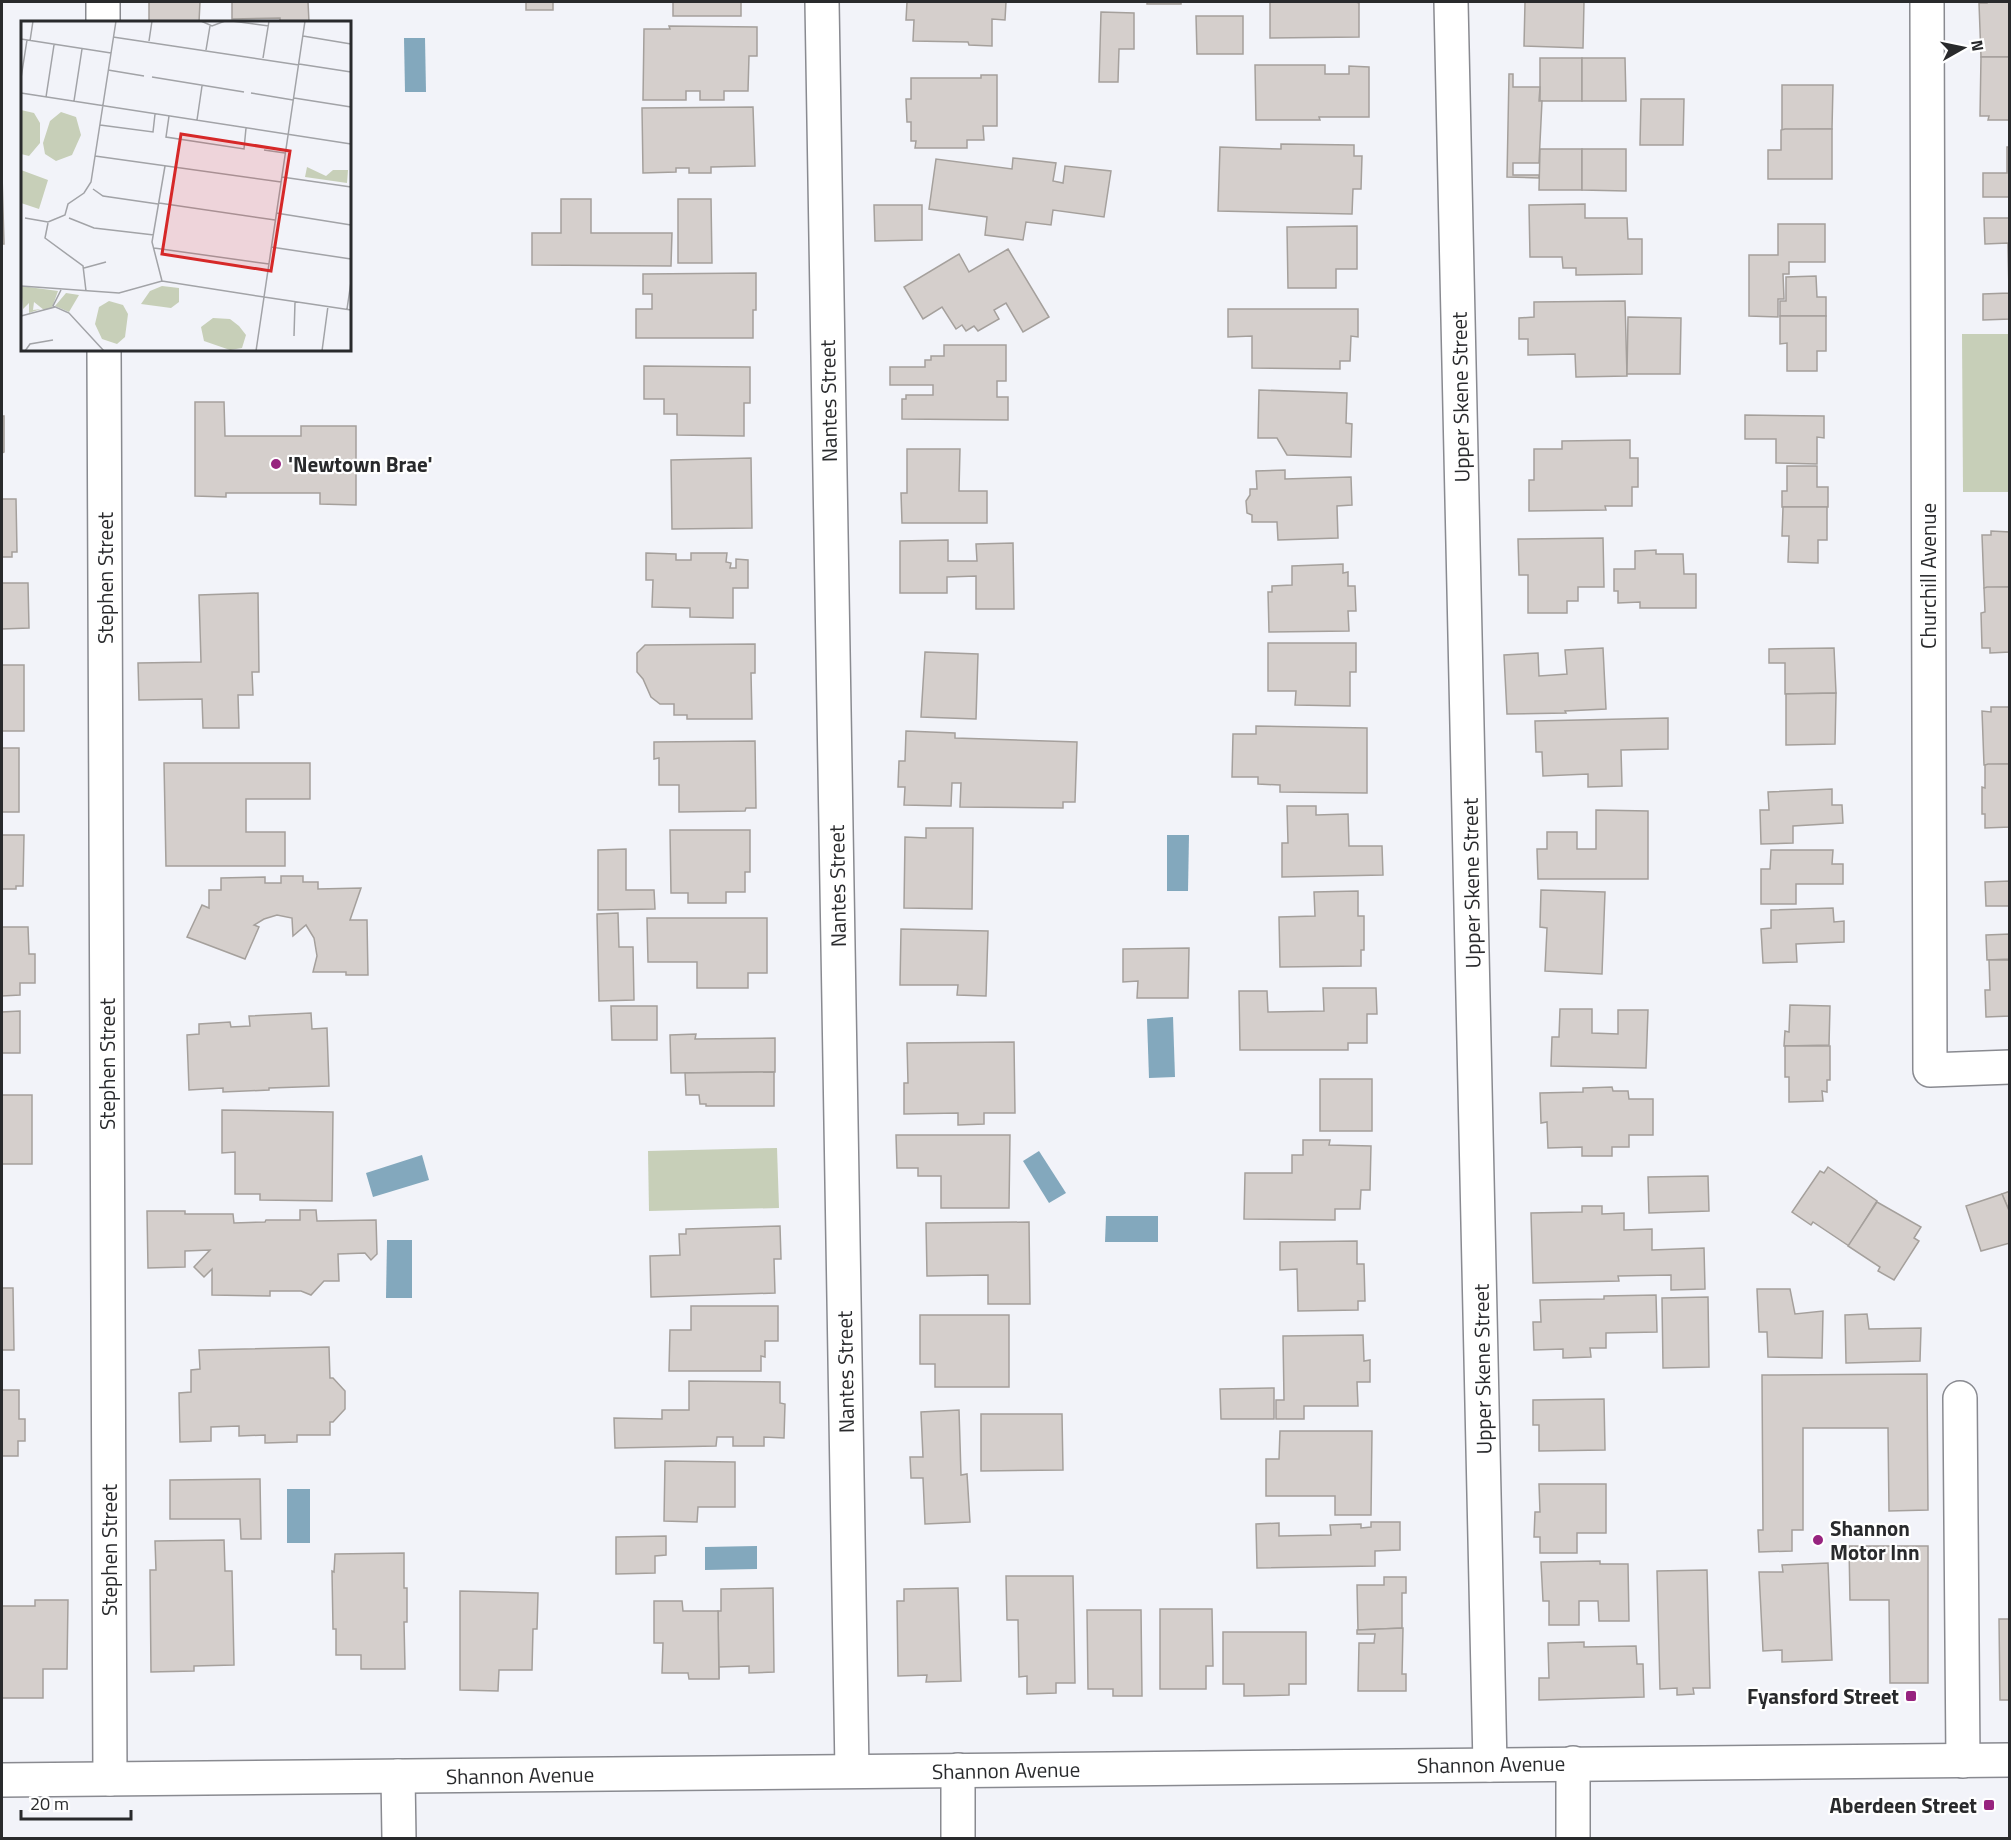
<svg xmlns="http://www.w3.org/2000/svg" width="2011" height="1840" viewBox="0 0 2011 1840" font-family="'Titillium Web',sans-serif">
<rect width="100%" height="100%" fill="#f2f3f9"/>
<!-- green -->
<g fill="#c7cfb8">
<path d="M1962 334H2009V492H1963Z"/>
<path d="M777 1148 779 1208 649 1211 648 1151Z"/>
</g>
<!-- water -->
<g fill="#83a8bd">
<path d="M404 38H425L426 92H405Z"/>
<path d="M1167 835H1189L1188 891H1167Z"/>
<path d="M1173 1017 1175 1077 1149 1078 1147 1019Z"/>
<path d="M1039 1151 1066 1193 1049 1203 1023 1161Z"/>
<path d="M422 1155 429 1180 373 1197 366 1173Z"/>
<path d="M1106 1216H1158V1242H1105Z"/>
<path d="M387 1240H412V1298H386Z"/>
<rect x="287" y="1489" width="23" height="54"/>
<path d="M757 1546V1569L705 1570V1547Z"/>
</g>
<!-- building -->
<g fill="#d5cfcc" stroke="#a5a09c" stroke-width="1.5">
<path d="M149 2H200L199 22H149Z"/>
<path d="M232 2H308L309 22H280V18L232 19Z"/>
<rect x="526" y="2" width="27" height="8"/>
<rect x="673" y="2" width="68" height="14"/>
<path d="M907 2H1006L1005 20 992 19V46L969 45 968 42 913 41 914 20H906Z"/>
<rect x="1147" y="2" width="34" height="2"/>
<path d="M1270 2H1356L1359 3V37L1270 38Z"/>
<path d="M1525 2H1584L1583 48 1524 46Z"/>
<path d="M1987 2H2010V57H1981L1979 3H1987Z"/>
<path d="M1101 12 1134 13V49H1119L1118 82H1099Z"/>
<path d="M1196 16H1243V54H1197Z"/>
<path d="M669 26 757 27V56H749L748 91H724V100H700V91H686V100H643L644 29H670Z"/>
<path d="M1981 57H2010V120H1988L1989 116H1980Z"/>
<rect x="1540" y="58" width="42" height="43"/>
<path d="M1582 58H1625L1626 101H1582Z"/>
<path d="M1255 65H1325V74H1349V66L1369 67V117H1319L1320 120H1256Z"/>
<path d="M1509 74H1513V87H1540L1539 101H1542L1539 163H1513V175H1539V178L1507 177Z"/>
<path d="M981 75H997V126H983L984 140H967V148H915L916 141H911V122H907L906 99H911V78H981Z"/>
<path d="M1782 85H1833L1832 129 1782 130Z"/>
<path d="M1641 99H1684L1683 145H1640Z"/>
<path d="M753 107 755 166 711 167V173H689V168H676V172L643 173 642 108Z"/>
<path d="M1785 129H1832V179H1768V150H1781V130Z"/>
<path d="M1281 144 1354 145V156H1362L1361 189H1353L1352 214 1218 211 1220 147 1281 149Z"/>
<path d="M2007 147H2010V197H1983V173H2007Z"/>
<path d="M1540 149H1582V190H1539Z"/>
<path d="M1582 149H1626V191L1582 190Z"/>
<path d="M1013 158 1056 163 1053 181 1063 183 1065 166 1111 171 1104 217 1053 210 1051 225 1026 222 1023 240 985 235 987 217 929 209 936 159 1012 169Z"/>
<path d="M2 174 4 244H2Z"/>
<path d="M561 199H591V233H672L671 266 532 265V233H561Z"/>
<path d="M678 199H711L712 263H678Z"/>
<path d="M1585 204V218H1627L1628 239H1642V274L1576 275V268H1563L1562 257H1530L1529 205Z"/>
<path d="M874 205H922V240L875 241Z"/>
<path d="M1984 218H2010V319L1983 320V294L2009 293 2008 243 1985 244Z"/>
<path d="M1778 224H1825V262H1789V274H1783L1784 299H1778V317L1749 316V255H1778Z"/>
<path d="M1357 226V269H1336V288H1288L1287 227Z"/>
<path d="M1008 249 1049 317 1023 332 1006 303 994 310 999 319 978 331 974 326 966 331 962 325 956 329 942 307 923 319 904 287 959 254 969 272Z"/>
<path d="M756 273V310H753V338H636V309H652V294H643V274Z"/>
<path d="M1816 276 1817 297H1826V316H1780V301H1786V277Z"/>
<path d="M1625 301 1627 376 1576 377 1575 354 1528 355V339H1519V318L1534 317V302Z"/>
<path d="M1228 309H1358V337L1351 336 1350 361H1340V369L1252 368V336L1228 337Z"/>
<path d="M1780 316H1826V351H1817V371H1787V343L1780 344Z"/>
<path d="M1628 317 1681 318 1680 374H1627Z"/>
<path d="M944 345H1006V381H997V397H1008V420L902 419V399H906V395H933V385H890V367H925V360H931V356H944Z"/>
<path d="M644 366 750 367V403H744V436L677 435V414H664V399H644Z"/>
<path d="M1259 390 1347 393 1346 423 1352 424 1351 457 1287 455 1277 438H1258Z"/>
<path d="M195 402H224L225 436H301V426H356V505L320 504V493H226V497L195 496Z"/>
<path d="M1745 415 1824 416V438L1817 437V464L1776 463V439H1745Z"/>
<path d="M2 416H4V452L2 453Z"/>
<path d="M1630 440V458H1638V487H1632V506H1605L1606 510 1529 511V480H1534V449H1562V441Z"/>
<path d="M907 449H960L959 491H987V523H902L901 493H907Z"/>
<path d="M751 458 752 528 672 529 671 460Z"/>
<path d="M1787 466H1817V487H1828V507H1782V491H1787Z"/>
<path d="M1285 470V479L1351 477 1352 505 1337 506 1338 538 1278 540 1277 522H1252V515L1247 513 1246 501 1250 495V489H1257L1256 471Z"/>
<path d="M2 499H16L17 552H12V557H2Z"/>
<path d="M1783 507H1827V540H1818V563L1788 562 1789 536H1782Z"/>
<path d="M1991 531 2010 532V587L1984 588 1982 535H1991Z"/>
<path d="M1603 538 1604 587H1578V601H1567V613H1528V575H1519L1518 539Z"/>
<path d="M948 540V561H977L976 544 1013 543 1014 609H976V576L947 577V593H900V541Z"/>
<path d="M1656 550V554H1683L1684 574H1696V608H1640V602L1618 603V591H1614V569H1635V551Z"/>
<path d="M646 553 676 554V560H691V553H727L726 562 731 563 730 568H736V559L748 560V588H733V618L690 617V608L652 607 653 580H646Z"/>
<path d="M1343 564V573L1348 572V586H1355L1356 611H1348L1349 631 1269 632 1268 592H1272V586L1292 585V566Z"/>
<path d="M2 583H28L29 628 2 629Z"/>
<path d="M1987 587H2010V652L1990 653V648H1982L1981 613 1985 612 1984 588Z"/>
<path d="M258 593 259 672H252L253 695H238L239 728H203L202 699 139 700 138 663 201 662 199 595Z"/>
<path d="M1268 643H1356V672H1350V706L1295 705 1296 691H1268Z"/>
<path d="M755 644V673H751L752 719H687V715H674V704H660L651 697 643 679 637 672V653L645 645Z"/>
<path d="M1603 648 1606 709 1565 711 1566 713 1507 714 1504 655 1538 653 1539 676 1567 674 1565 650Z"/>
<path d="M1834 648 1836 693 1785 694V663H1769V649Z"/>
<path d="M925 652 978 654 976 719 921 717Z"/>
<rect x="2" y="665" width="22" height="66"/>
<path d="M1836 693 1835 744 1786 745V694Z"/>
<path d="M1991 707H2010V764L1984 765 1982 711 1991 712Z"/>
<path d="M1668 718V749L1621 750 1622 786 1588 787V774L1543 776 1542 752H1536L1535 721Z"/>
<path d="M1256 726 1367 728V793L1280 792V785L1258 784V777H1232L1233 734H1256Z"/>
<path d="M906 731 955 733V738L1077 742 1075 802H1063V808L960 807 961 783H952L951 806 904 805 905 787H898L899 761H905Z"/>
<path d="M755 741 756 808H746L745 811 679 812V785H659V758L654 759V742Z"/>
<rect x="2" y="748" width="17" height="64"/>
<path d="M164 763H310V799H246V832H285V866H166Z"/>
<path d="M1988 764H2010V827L1985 828V814H1982V787L1985 788V765Z"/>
<path d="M1832 789V805H1842L1843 823 1793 826V843L1761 844 1760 810H1769L1768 792Z"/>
<path d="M1287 806H1316V815L1348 814 1349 846H1382L1383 875 1282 877V843H1288Z"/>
<path d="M1596 810 1648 811V879H1538L1537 849H1547V832H1577V849H1596Z"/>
<path d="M926 828H973L972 909 904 908 905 837 926 838Z"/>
<path d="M670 830H750V872H745V892H726V903H688V893H671Z"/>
<path d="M2 835H24L23 886H16V889H2Z"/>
<path d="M626 849V890H654L655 909 598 910V850Z"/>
<path d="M1771 850H1833L1832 864H1843V884H1796V904H1761V869H1770Z"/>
<path d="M281 876H303V882H318V889L361 888 350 920H367L368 975H346V972H313L317 956 314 938 306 925 293 936 292 918 277 915 264 919 254 925 259 927 245 959 187 937 202 905 209 908V890H221V878L265 877V883H281Z"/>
<path d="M2010 881V906H1986L1985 882Z"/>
<path d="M1541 890 1605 892 1602 974 1545 971 1547 928 1540 927Z"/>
<path d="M1358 891V916H1364V950H1361V966L1280 967 1279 917 1315 916 1314 892Z"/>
<path d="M1833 908 1834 922 1844 921V942L1796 944 1797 962 1763 963 1761 929 1771 928V910Z"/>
<path d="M618 913 619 947H633L634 1000 599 1001 597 914Z"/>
<path d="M647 918H767V973H748V988H697V962H648Z"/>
<path d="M2 927H28L29 954H35V983H20V995L2 996Z"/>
<path d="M901 929 988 931 986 996 957 995 958 985H900Z"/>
<path d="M2010 934V959L1987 960 1986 935Z"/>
<path d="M1189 948 1188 998H1137L1138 981 1123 982V949Z"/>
<path d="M1989 960H2010V1016L1986 1017 1985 990H1990Z"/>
<path d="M1323 988H1376L1377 1014H1367V1043H1348V1050H1240L1239 991H1267L1268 1012 1324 1011Z"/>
<path d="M1790 1005 1830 1006 1829 1045 1784 1046 1785 1031 1789 1032Z"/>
<path d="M611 1006H657V1040H612Z"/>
<path d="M1560 1009H1592V1033L1618 1034V1010H1648L1646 1068 1551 1066 1552 1037H1559Z"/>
<path d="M20 1011V1053H2V1012Z"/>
<path d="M311 1013 312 1029 327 1028 329 1086 269 1088V1090L223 1092V1088L189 1090 187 1035 199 1034V1024L230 1022 231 1027 250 1026 249 1016Z"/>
<path d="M696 1034 695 1039 775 1038V1072L671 1073 670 1035Z"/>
<path d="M1014 1042 1015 1113H984V1124L958 1125V1113L904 1114V1083H908L907 1043Z"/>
<path d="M1785 1046H1830V1080H1827V1092L1822 1091 1823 1101 1789 1102V1077H1785Z"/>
<path d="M774 1072V1106H706V1104H700L699 1095H686L685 1073Z"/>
<rect x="1320" y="1079" width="52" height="52"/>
<path d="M1612 1087 1613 1091H1628L1629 1099H1653V1135H1629V1147H1612V1156H1582V1147L1548 1148 1547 1122 1541 1123 1540 1093 1583 1092V1088Z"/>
<rect x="2" y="1095" width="30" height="69"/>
<path d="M222 1110 333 1112 332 1201 260 1200V1194H235V1152L222 1153Z"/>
<path d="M896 1135H1010L1009 1208H941V1176H918V1168H897Z"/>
<path d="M1303 1140H1330L1329 1145 1371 1146 1370 1190H1361L1360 1209H1335V1220L1244 1219 1245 1173H1292V1155H1303Z"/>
<path d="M1828 1167 1877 1201 1849 1246 1813 1222 1811 1225 1792 1212 1820 1171 1824 1173Z"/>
<path d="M1708 1176 1709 1211 1649 1213 1648 1177Z"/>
<path d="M2010 1191V1213L2002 1194Z"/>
<path d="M2002 1194 2010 1213V1243L1981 1251 1966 1206Z"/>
<path d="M1877 1202 1921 1227 1914 1238 1919 1241 1894 1280 1878 1271 1880 1267 1848 1246Z"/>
<path d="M1582 1206H1602V1214L1624 1213V1230L1652 1229V1250L1704 1248 1705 1289 1671 1290V1275L1618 1276 1619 1281 1533 1283 1531 1213 1582 1212Z"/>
<path d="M300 1210H316L317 1221 376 1220 377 1254 371 1260 365 1253 338 1254 339 1281H324L311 1295 301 1291H270V1296L212 1295V1269L204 1277 194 1267 210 1250 185 1251V1267L148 1268 147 1211H185V1214H233L234 1223 265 1222 266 1220H300Z"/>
<path d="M1029 1222 1030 1304H988V1275L927 1276 926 1223Z"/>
<path d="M780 1226 781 1259H774L775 1293 651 1297 650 1256 680 1255 679 1234H686V1229Z"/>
<path d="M1357 1241V1264H1364L1365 1301H1358V1310L1298 1311 1297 1269 1280 1270V1242Z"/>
<path d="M2 1288H13L14 1350H2Z"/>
<path d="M1757 1289H1790L1795 1314 1823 1311 1822 1358 1768 1357 1767 1332H1759Z"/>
<path d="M1656 1295 1657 1332 1606 1333V1348H1590L1591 1357 1563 1358V1349L1534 1350 1533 1322H1541L1540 1300 1604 1299V1296Z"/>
<path d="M1708 1297 1709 1367 1663 1368 1662 1298Z"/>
<path d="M691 1306H778V1341H765V1357L761 1356V1371H669L670 1330H691Z"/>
<path d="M1867 1314 1869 1329 1921 1328 1920 1361 1846 1363 1845 1315Z"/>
<path d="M920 1315H1009V1387H935V1364H920Z"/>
<path d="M1363 1335 1364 1361 1370 1360V1382H1357L1358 1406H1304V1419H1276V1400H1284L1283 1336Z"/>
<path d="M329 1347 330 1378H333L345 1391V1409L333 1422H330V1435H297V1442L265 1443V1435L239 1436V1426L211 1427V1441L180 1442 179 1393 191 1392V1370L200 1369 199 1350Z"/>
<path d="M1927 1374 1928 1510 1889 1511 1888 1428H1803V1530H1792V1551L1759 1552 1758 1530H1763L1762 1375Z"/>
<path d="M689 1381 780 1382V1403L785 1404 784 1438 764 1437V1446H733V1437H717L716 1446 615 1448 614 1418 662 1419V1410H689Z"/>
<path d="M1274 1388V1419H1221L1220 1389Z"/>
<path d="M2 1390H19V1419H25V1441H18V1456H2Z"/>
<path d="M1604 1399 1605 1450 1539 1451V1425H1533V1400Z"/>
<path d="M959 1410 961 1475 967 1474 970 1522 925 1524 923 1478H911L910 1457H923L921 1412Z"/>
<path d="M981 1414H1062L1063 1470 981 1471Z"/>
<path d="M1280 1431H1372L1371 1515H1335V1496H1266V1459H1279Z"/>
<path d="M665 1461 735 1462V1507H698L697 1522 664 1521Z"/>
<path d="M260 1479 261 1539H241L240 1519H170V1480Z"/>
<path d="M1539 1484H1606V1533H1577V1553H1540V1537H1534L1535 1512H1540Z"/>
<path d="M1371 1522H1400V1550L1375 1551V1566L1257 1568 1256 1524 1279 1523V1536L1331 1535 1330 1525 1361 1524V1528L1371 1527Z"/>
<path d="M666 1536V1555L655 1556V1573L616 1574V1537Z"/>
<path d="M224 1540 225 1571H232L234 1665 194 1666V1671L151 1672 150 1570H156L155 1541Z"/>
<path d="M1849 1546H1928V1683H1890L1889 1600H1850Z"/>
<path d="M404 1553V1588H407V1622H404L405 1669H361V1655H336V1629H333L332 1571 334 1572 335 1554Z"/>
<path d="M1600 1561V1564H1628L1629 1621H1599L1598 1601H1579V1625H1549V1601H1543L1541 1562Z"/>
<path d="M1828 1563 1832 1660 1782 1662V1650L1763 1651 1759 1572H1783L1782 1565Z"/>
<path d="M1707 1570 1710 1688H1693L1694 1694 1677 1695V1688L1660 1689 1657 1571Z"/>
<path d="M1006 1576H1073L1075 1683H1056V1693L1027 1694V1676L1019 1677 1018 1620H1007Z"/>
<path d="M1384 1577H1406V1593H1402V1628L1358 1630 1357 1585H1384Z"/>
<path d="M773 1588 774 1672 749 1673V1666L719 1667V1679L718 1611H721V1589Z"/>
<path d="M958 1588 961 1681 926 1682 927 1675 898 1676 897 1601H904V1589Z"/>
<path d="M460 1591 538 1593 537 1629H533L532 1670H499L498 1691 460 1690Z"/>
<path d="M35 1600H68L67 1669H43V1698H2V1606H35Z"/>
<path d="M654 1601H682L683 1611H718L719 1679H689L688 1673H662L663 1643H654Z"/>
<path d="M1160 1609H1212L1213 1666H1206V1689H1160Z"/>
<path d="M1087 1610H1141L1142 1696H1113V1689H1088Z"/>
<path d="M1999 1619H2010V1700H2000Z"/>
<path d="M1403 1628 1402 1674H1406V1691H1358L1359 1643H1374L1375 1634H1357V1630Z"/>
<path d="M1223 1632H1306V1684H1289V1695L1244 1696V1684H1223Z"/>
<path d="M1584 1642V1647L1636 1646 1637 1664H1643L1644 1697 1539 1700V1678H1549L1548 1643Z"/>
</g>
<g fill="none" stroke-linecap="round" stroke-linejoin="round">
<!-- minor casing -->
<g stroke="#898a90" stroke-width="36">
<g id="minor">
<path d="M103 2V22"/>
<path d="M822 2 852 1771"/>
<path d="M1451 2 1490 1765"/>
<path d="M1927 2 1930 1070 2010 1067"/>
<path d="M104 350 110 1779"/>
<path d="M1960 1398 1963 1761"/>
<path d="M958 1770V1838"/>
<path d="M398 1776 399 1838"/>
<path d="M1573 1838V1763"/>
</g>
</g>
<!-- major casing -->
<g stroke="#898a90" stroke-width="36">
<path id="major" d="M2 1780 2010 1760"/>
</g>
<!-- minor -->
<use href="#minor" stroke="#fff" stroke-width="33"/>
<!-- major -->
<use href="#major" stroke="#fff" stroke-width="33"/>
</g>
<!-- markers -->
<g fill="#97237f" stroke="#fff" stroke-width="2">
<circle cx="276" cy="464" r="6"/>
<circle cx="1818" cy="1540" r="6"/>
<rect x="1905" y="1690" width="12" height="12" rx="3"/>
<rect x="1983" y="1799" width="12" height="12" rx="3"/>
</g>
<g text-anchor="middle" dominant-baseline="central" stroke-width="4.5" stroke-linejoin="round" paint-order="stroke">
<!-- street labels -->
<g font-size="21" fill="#292a2c" stroke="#fff">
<text transform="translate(1460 397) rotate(-91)">Upper Skene Street</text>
<text transform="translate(828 401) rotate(-91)">Nantes Street</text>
<text transform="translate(1928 576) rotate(-90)">Churchill Avenue</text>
<text transform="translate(105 578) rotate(-90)">Stephen Street</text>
<text transform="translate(1471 883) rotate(-91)">Upper Skene Street</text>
<text transform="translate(837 886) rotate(-91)">Nantes Street</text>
<text transform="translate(107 1064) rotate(-90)">Stephen Street</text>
<text transform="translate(1482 1369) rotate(-91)">Upper Skene Street</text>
<text transform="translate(845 1372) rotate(-91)">Nantes Street</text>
<text transform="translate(109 1550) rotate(-90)">Stephen Street</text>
<text transform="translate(1491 1764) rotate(-1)">Shannon Avenue</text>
<text transform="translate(1006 1770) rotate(-1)">Shannon Avenue</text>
<text transform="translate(520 1775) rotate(-1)">Shannon Avenue</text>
</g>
<!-- poi labels -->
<g font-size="21" font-weight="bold" fill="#292a2c" stroke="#fff" text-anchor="start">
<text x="288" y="464">'Newtown Brae'</text>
<text x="1830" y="1528">Shannon<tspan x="1830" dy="24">Motor Inn</tspan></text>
<text x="1899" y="1696" text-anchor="end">Fyansford Street</text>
<text x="1977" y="1805" text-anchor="end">Aberdeen Street</text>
</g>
</g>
<!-- overview -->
<g transform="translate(21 21)">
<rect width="330" height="330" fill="#f2f3f9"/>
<path d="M0 89 13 92 19 102V122L8 135 0 133ZM40 91 55 96 60 114 51 134 35 140 24 133 22 122 29 100ZM286 146 305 155 312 149H327L326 162 284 156ZM0 149 27 159 18 188 0 182ZM0 265 37 270 31 287 23 289 13 281 12 289 20 288 8 292V282L2 288ZM141 265 158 267V281L150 287 120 283 129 270ZM45 272 58 274 48 291 34 285ZM88 280 102 284 107 293 104 316 96 323 81 318 74 303 78 286ZM192 297 209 298 218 305 225 314 221 327 209 329 183 320 180 306Z" fill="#c7cfb8"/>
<path fill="none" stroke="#a2a3a7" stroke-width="1.5" d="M180 0 191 5 204 0M211 0 248 5M282 15 330 23M92 16 278 44M0 18 90 32M9 20 12 0M128 20 131 0M185 29 189 5M242 37 248 0M278 43 330 51M87 49 123 55M131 56 223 71M0 57 6 19M0 72 330 123M230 72 272 79M25 76 33 24M273 77 330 86M53 80 61 28M148 95 145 116 223 128 225 107M176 99 181 65M79 104 132 111 134 93M243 129 264 132M74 135 260 161M261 156 330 166M72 168 82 175 137 183M138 182 254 199M255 192 330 204M4 197 27 201M48 197 73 207 133 214M27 201 44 194 47 183 63 172 70 161 95 0M27 202 24 217 62 245 65 270M250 226 330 238M133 227 248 243M63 247 85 241M141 260 131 221 144 145M0 265 98 272 141 260 243 276M40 269 32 285 48 292 83 330M243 276 330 289M326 288 330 261M0 295 34 286M273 315 274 281M4 330 9 323 32 319M144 330H173M235 330 284 0M301 330 307 285"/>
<path fill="#d62828" fill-opacity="0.15" stroke="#d62828" stroke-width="3" d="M160 113 269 130 250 250 141 233Z"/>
<rect width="330" height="330" fill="none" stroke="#292a2c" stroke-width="3"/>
</g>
<!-- border -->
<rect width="2011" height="1840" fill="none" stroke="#292a2c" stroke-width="6"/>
<!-- north arrow -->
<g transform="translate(1963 48) rotate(81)" stroke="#ffffff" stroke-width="4.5" paint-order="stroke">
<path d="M0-4.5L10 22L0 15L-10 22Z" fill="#292a2c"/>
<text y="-9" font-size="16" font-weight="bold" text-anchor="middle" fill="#292a2c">N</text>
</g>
<!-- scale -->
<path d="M21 1810v9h110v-9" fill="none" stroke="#292a2c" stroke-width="3"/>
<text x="30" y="1810" font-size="18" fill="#292a2c" stroke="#ffffff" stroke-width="4.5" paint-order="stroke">20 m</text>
</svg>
